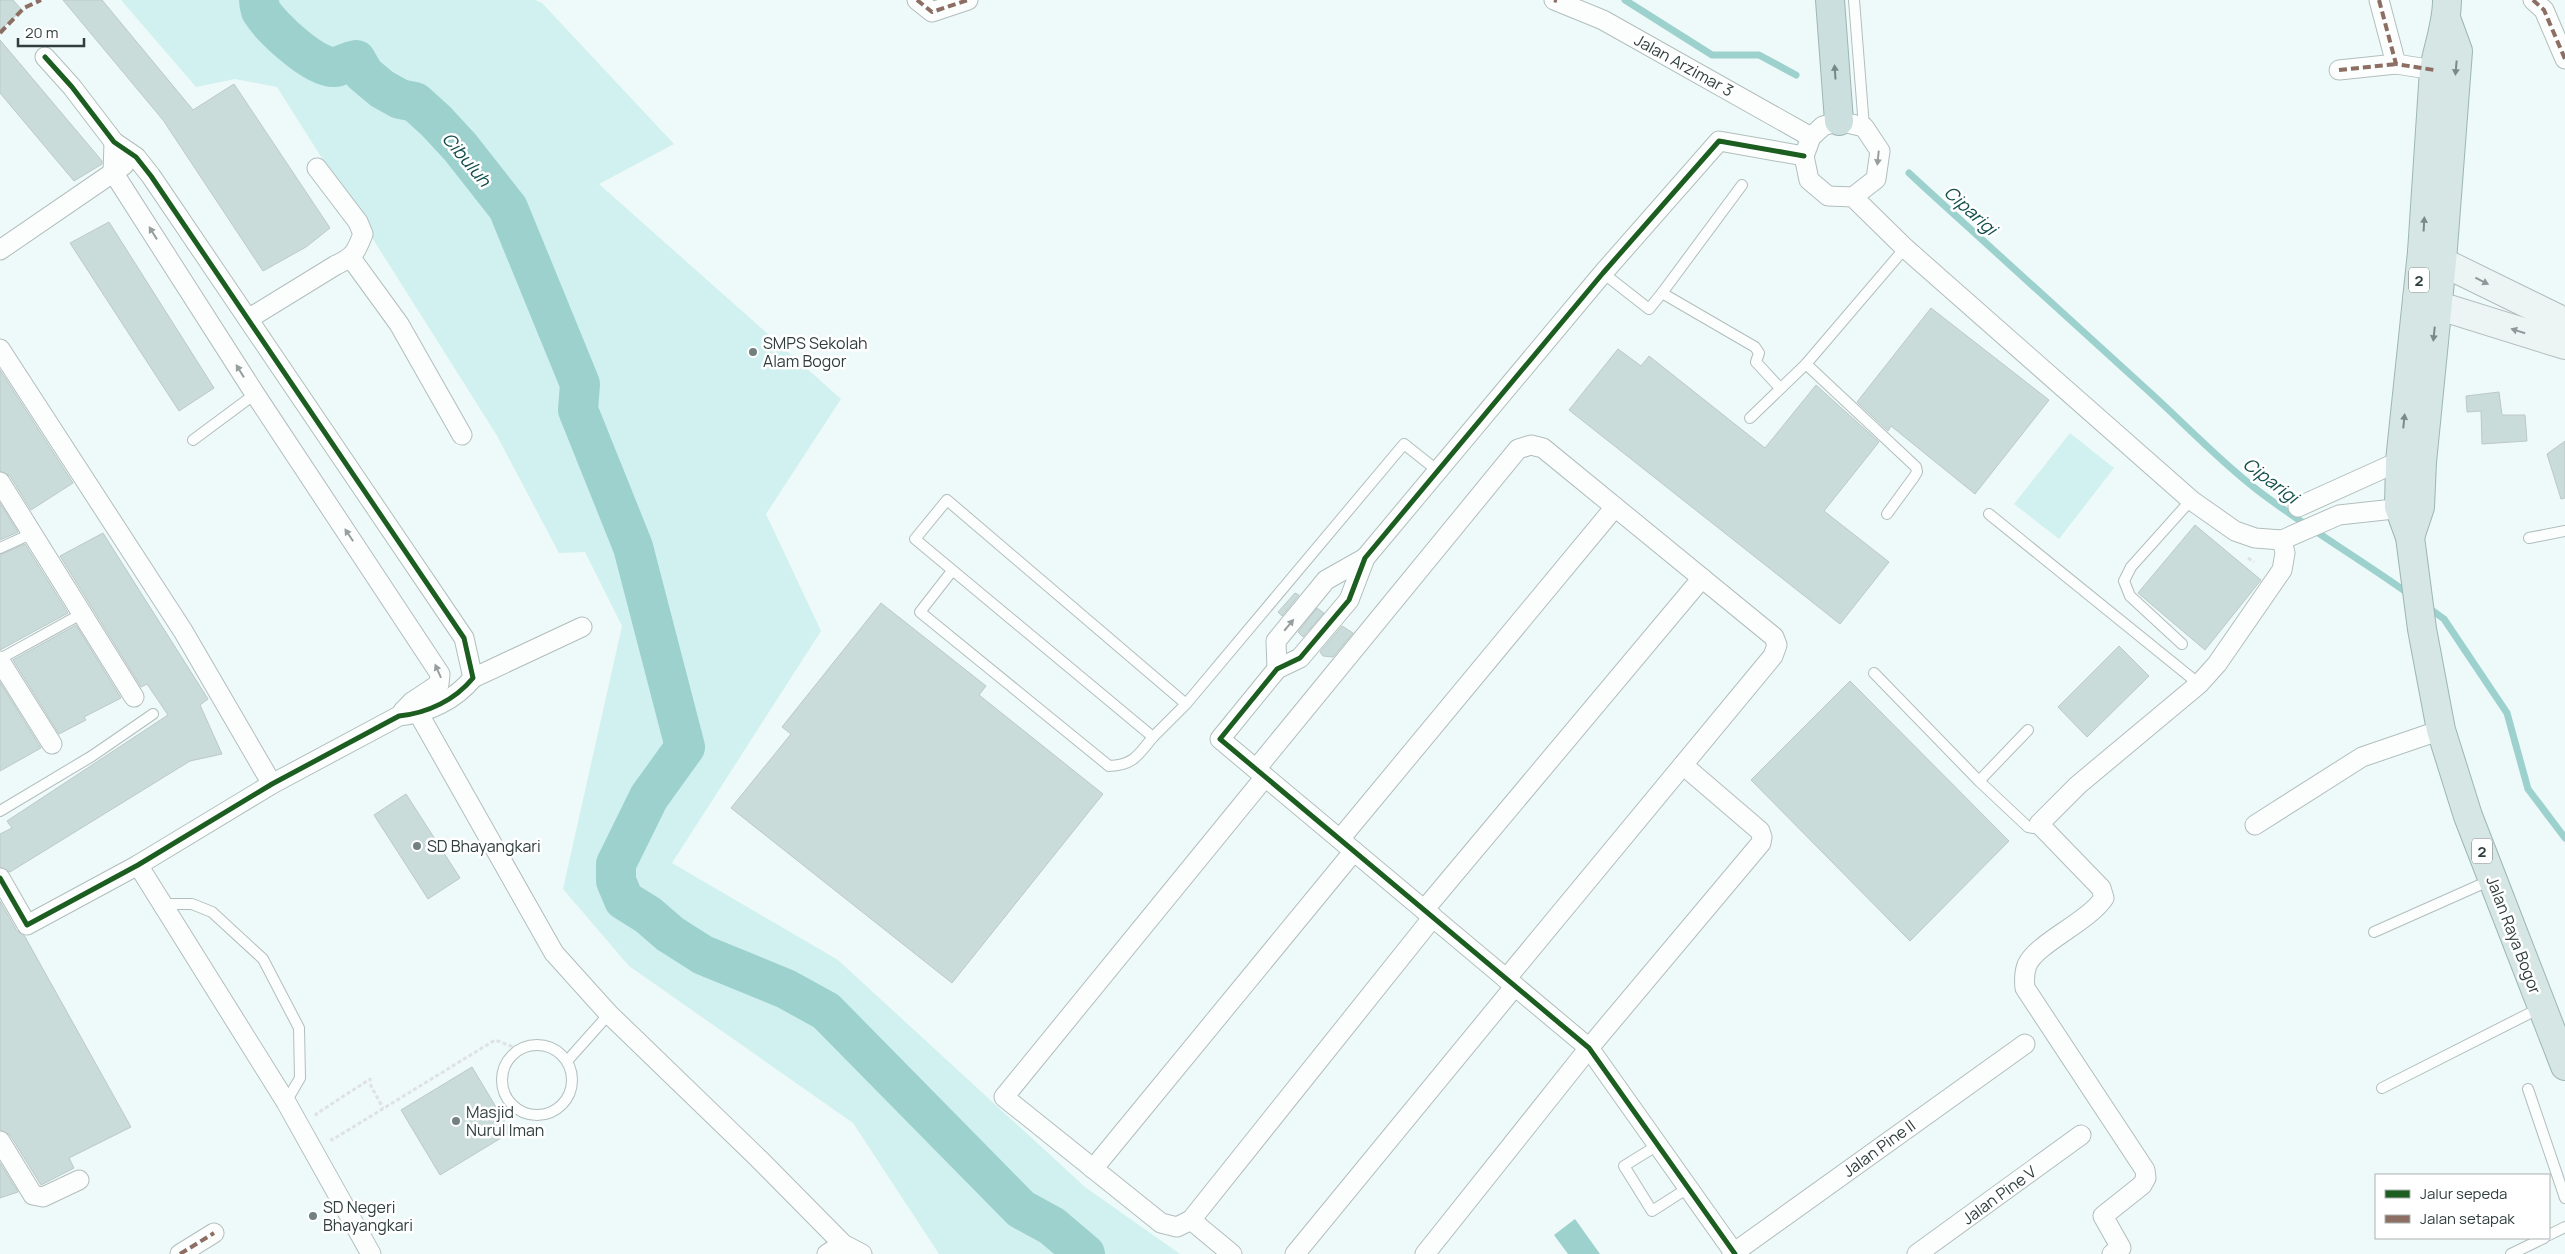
<svg xmlns="http://www.w3.org/2000/svg" width="2565" height="1254" viewBox="0 0 2565 1254" font-family="Manrope,sans-serif">
<rect width="100%" height="100%" fill="#eefaf9"/>
<!-- green -->
<g fill="#d0f1ef">
<path d="M121 0H535L542 3 674 144 599 184 841 399 766 514 821 631 672 863 838 960 1085 1187 1180 1254H939L853 1123 629 966 563 889 622 626 585 552 559 553 496 434 277 87 235 79 196 87Z"/>
<path d="M2070 433 2114 468 2059 539 2014 504Z"/>
</g>
<!-- water -->
<path fill="#9dd1cd" d="M1575 1219 1600 1254H1568L1554 1235Z"/>
<g fill="none" stroke-linecap="round" stroke-linejoin="round">
<!-- stream -->
<g stroke="#9dd1cd" stroke-width="7">
<path d="M1625 0 1712 55H1759L1796 75"/>
<path d="M1909 173C1987 245 2066 316 2144 387 2182 421 2216 458 2256 489 2305 527 2359 558 2409 594"/>
<path d="M2426 606 2444 619 2507 713 2528 789 2565 838"/>
</g>
<!-- river -->
<path stroke="#9dd1cd" stroke-width="40" d="M259 0C259 4 260 8 261 11 271 27 314 68 334 67 340 67 348 61 356 60L364 74 382 89 400 99 415 102 436 121 460 147 508 208 580 384 578 410 633 547 685 747 649 797 616 864V881L624 900 648 915 670 934 703 955 786 989 826 1011 1021 1209 1052 1226 1085 1254"/>
</g>
<!-- building -->
<g fill="#c9dcda" stroke="#bcc9c8">
<path d="M0 0H13L22 10 0 30Z"/>
<path d="M63 0H102L193 110 234 84 330 228 306 247 263 271 163 120Z"/>
<path d="M0 40 102 161V164L74 181 0 93Z"/>
<path d="M109 222 214 388 179 411 70 243Z"/>
<path d="M1931 308 2049 400 1975 494 1891 426 1888 431 1857 402Z"/>
<path d="M1618 349 1641 366 1649 356 1765 448 1816 385 1879 442 1824 511 1889 562 1840 624 1569 410Z"/>
<path d="M0 370 73 483 31 510 10 476 0 471Z"/>
<path d="M2499 392 2502 415H2525L2527 441 2482 444 2481 411 2467 412 2466 396Z"/>
<path d="M2565 441V498L2561 499 2547 454Z"/>
<path d="M0 503 18 532 0 540Z"/>
<path d="M2195 525 2261 580 2205 650 2138 593Z"/>
<path d="M103 533 208 699 200 705 222 754 190 761 10 872 0 867V834L12 828 7 821 168 715 147 684 141 687 60 556Z"/>
<path d="M25 544 68 613 0 650V555Z"/>
<path d="M1295 593 1299 595 1282 616 1278 612Z"/>
<path d="M881 603 986 686 979 695 1103 794 952 983 731 808 791 734 782 727Z"/>
<path d="M1317 608 1324 613 1303 637 1298 632Z"/>
<path d="M76 625 121 698 84 717 86 720 59 734 13 660Z"/>
<path d="M1342 626 1353 633 1333 657 1323 656 1320 652Z"/>
<path d="M2119 646 2149 676 2087 737 2058 707Z"/>
<path d="M1850 681 2009 841 1910 941 1751 780Z"/>
<path d="M0 682 41 748 0 771Z"/>
<path d="M406 794 460 878 428 899 374 815Z"/>
<path d="M0 901 17 931 24 935 131 1127 69 1158 74 1168 41 1185 10 1135 0 1130Z"/>
<path d="M472 1067 511 1132 440 1175 401 1110Z"/>
<path d="M0 1163 18 1192 0 1198Z"/>
</g>
<g fill="none" stroke-linecap="round" stroke-linejoin="round">
<!-- service casing -->
<g stroke="#b2bebc" stroke-width="12">
<g id="service">
<path d="M1854 0 1864 127"/>
<path d="M1603 273 1649 309 1662 293 1755 347 1759 353 1756 362 1780 388"/>
<path d="M1662 293 1742 185"/>
<path d="M1806 364 1916 467 1917 472 1914 477 1887 514"/>
<path d="M1750 418 1806 364 1905 248"/>
<path d="M193 440 255 394"/>
<path d="M1989 514 2199 684"/>
<path d="M2529 538 2565 531"/>
<path d="M0 548 33 533"/>
<path d="M952 571 920 612 1109 766C1134 765 1138 755 1153 737"/>
<path d="M2182 644 2130 596 2124 581 2131 567 2191 500"/>
<path d="M0 659 83 613"/>
<path d="M1874 673 1979 781 2028 827 2034 828 2039 824"/>
<path d="M1186 704 947 500 915 539 1153 737 1186 704 1404 444 1438 471"/>
<path d="M1979 781 2028 730"/>
<path d="M0 811 92 756 153 714"/>
<path d="M164 904H192L212 912 263 959 299 1028 300 1078 286 1102"/>
<path d="M2374 932 2491 880"/>
<circle cx="537" cy="1080" r="35"/>
<path d="M568 1060 609 1014"/>
<path d="M2382 1088 2540 1008"/>
<path d="M2528 1089 2565 1198"/>
<path d="M1658 1145 1624 1166 1652 1211 1688 1188"/>
<path d="M2549 1235 2565 1227"/>
<path d="M2511 1254 2544 1238"/>
</g>
</g>
<!-- minor casing -->
<g stroke="#b2bebc" stroke-width="21">
<g id="minor">
<path d="M917 0 932 12 968 0"/>
<path d="M1554 0 1603 20 1811 137"/>
<path d="M2379 0 2396 64 2434 70"/>
<path d="M2533 0 2544 10 2565 59"/>
<path d="M2339 70 2396 64"/>
<path d="M114 142 113 172 255 394 440 674 439 684 412 702 403 711"/>
<path d="M1853 197 1876 179 1880 151 1864 127 1839 121 1823 126 1811 137 1804 156 1809 180 1828 196 1853 197 1905 248 2191 500 2235 531 2255 538 2282 540 2339 515 2412 507"/>
<path d="M0 250 124 165"/>
<path d="M351 258 399 324 462 435"/>
<path d="M248 319 336 265C354 257 356 252 363 234L358 222 317 168"/>
<path d="M0 349 183 631 272 784"/>
<path d="M0 482 134 697"/>
<path d="M2298 507 2400 461H2411"/>
<path d="M0 661 52 744"/>
<path d="M1277 669 1276 641 1326 580 1365 558"/>
<path d="M473 678 582 627"/>
<path d="M412 702 554 953 609 1014 759 1159 843 1244 862 1254"/>
<path d="M1256 769 1518 449 1531 445 1543 448 1774 637 1777 645 1773 656 1506 979"/>
<path d="M2255 825 2362 757 2441 730"/>
<path d="M1340 839 1615 507"/>
<path d="M138 865 286 1102 371 1254"/>
<path d="M0 878 27 925 138 865 272 784 399 716C428 713 455 700 473 678L464 638 151 176 136 157 114 142 72 87 45 57"/>
<path d="M1424 910 1702 578"/>
<path d="M0 1141 33 1195 43 1197 79 1180"/>
<path d="M1093 1169 1354 851"/>
<path d="M1191 1220 1433 917"/>
<path d="M180 1254 214 1233"/>
<path d="M827 1254 843 1244"/>
<path d="M1232 1254 1191 1220 1177 1227 1161 1223 1004 1097 1265 777"/>
<path d="M1295 1254 1515 986"/>
<path d="M1425 1254 1589 1048 1761 843 1762 837 1760 831 1683 765"/>
<path d="M1732 1254 2025 1044"/>
<path d="M1735 1254 1589 1048 1220 739 1277 669 1300 658 1349 600 1365 558 1603 273 1719 141 1804 156"/>
<path d="M1917 1254 2081 1135"/>
<path d="M2112 1254 2121 1248 2103 1216 2142 1185 2146 1178 2145 1170 2025 988C2024 979 2024 973 2027 965 2037 943 2088 922 2104 898L2101 888 2039 824 2078 785 2199 684 2217 664 2282 570 2285 553 2282 540"/>
</g>
</g>
<!-- secondary casing -->
<g stroke="#b2bebc" stroke-width="30">
<g id="secondary">
<path d="M2422 252 2565 322"/>
<path d="M2417 299 2565 345"/>
</g>
</g>
<!-- trunk casing -->
<g stroke="#9cb6b4" stroke-width="30">
<g id="trunk">
<path d="M2447 0C2447 25 2438 46 2434 70L2422 252 2400 461 2399 507 2410 537 2422 629 2441 730 2468 816 2565 1066"/>
<path d="M2410 537 2420 507 2422 462 2442 261 2458 51 2447 21"/>
</g>
</g>
<!-- motorway casing -->
<g stroke="#9cb6b4" stroke-width="30">
<path id="motorway" d="M1830 0 1839 121"/>
</g>
<!-- path -->
<g stroke="#dfe2e2" stroke-width="3" stroke-dasharray="4 2.5" stroke-linecap="butt">
<path d="M2248 558 2254 562"/>
<path d="M317 1116 316 1114 370 1079 371 1086 383 1108"/>
<path d="M331 1138 332 1140 495 1040 519 1049"/>
</g>
<!-- service -->
<use href="#service" stroke="#fcfefe" stroke-width="10"/>
<!-- minor -->
<use href="#minor" stroke="#fcfefe" stroke-width="19"/>
<!-- secondary -->
<use href="#secondary" stroke="#edf5f4" stroke-width="28"/>
<!-- trunk -->
<use href="#trunk" stroke="#d5e6e4" stroke-width="28"/>
<!-- motorway -->
<use href="#motorway" stroke="#cbdfde" stroke-width="28"/>
<!-- quiet -->
<g stroke="#8d6e63" stroke-width="4" stroke-dasharray="8 4" stroke-linecap="butt">
<path d="M917 0 932 12 968 0"/>
<path d="M1554 0 1557 1"/>
<path d="M2379 0 2396 64 2434 70"/>
<path d="M2533 0 2544 10 2565 59"/>
<path d="M0 33 24 8 41 0"/>
<path d="M2339 70 2396 64"/>
<path d="M180 1254 214 1233"/>
</g>
<!-- cycleway casing -->
<g stroke="#fff" stroke-width="8">
<g id="cycleway">
<path d="M0 878 27 925 138 865 272 784 399 716C428 713 455 700 473 678L464 638 151 176 136 157 114 142 72 87 45 57"/>
<path d="M1735 1254 1589 1048 1220 739 1277 669 1300 658 1349 600 1365 558 1603 273 1719 141 1804 156"/>
</g>
</g>
<!-- cycleway -->
<use href="#cycleway" stroke="#1b5e20" stroke-width="5"/>
</g>
<!-- one-way arrows -->
<defs><path id="oneway-solid" d="M-6-.8H1V-3.2L6.5 0L1 3.2V.8H-6Z" transform="scale(1.25)"/></defs>
<g fill="#7a8a89">
<use href="#oneway-solid" transform="translate(2456 68) rotate(95)"/>
<use href="#oneway-solid" transform="translate(2424 224) rotate(-87)"/>
<use href="#oneway-solid" transform="translate(2434 334) rotate(96)"/>
<use href="#oneway-solid" transform="translate(2404 421) rotate(-84)"/>
</g>
<use fill="#768786" href="#oneway-solid" transform="translate(1835 72) rotate(-94)"/>
<g fill="#969e9e">
<use href="#oneway-solid" transform="translate(1878 158) rotate(96)"/>
<use href="#oneway-solid" transform="translate(153 233) rotate(-122)"/>
<use href="#oneway-solid" transform="translate(240 371) rotate(-122)"/>
<use href="#oneway-solid" transform="translate(349 535) rotate(-124)"/>
<use href="#oneway-solid" transform="translate(1289 625) rotate(-50)"/>
<use href="#oneway-solid" transform="translate(438 671) rotate(-114)"/>
</g>
<g fill="#8e9a99">
<use href="#oneway-solid" transform="translate(2482 281) rotate(27)"/>
<use href="#oneway-solid" transform="translate(2518 331) rotate(-163)"/>
</g>
<!-- markers -->
<g fill="#72807f" stroke="#fff" stroke-width="2">
<circle cx="753" cy="352" r="5"/>
<circle cx="417" cy="846" r="5"/>
<circle cx="456" cy="1121" r="5"/>
<circle cx="313" cy="1216" r="5"/>
</g>
<g text-anchor="middle" dominant-baseline="central" stroke-width="5" stroke-linejoin="round" paint-order="stroke">
<!-- shield labels -->
<g fill="#fff" stroke="#6e7978" stroke-width="1">
<rect x="2409" y="267.5" width="20" height="25" rx="4"/>
<rect x="2472" y="838.5" width="20" height="25" rx="4"/>
</g>
<g font-size="15" font-weight="bold" fill="#303f3e">
<text x="2419" y="280">2</text>
<text x="2482" y="851">2</text>
</g>
<!-- street labels -->
<g font-size="16" fill="#303f3e" stroke="#fff">
<text transform="translate(1684 65) rotate(29)">Jalan Arzimar 3</text>
<text transform="translate(2514 935) rotate(69)">Jalan Raya Bogor</text>
<text transform="translate(1879 1148) rotate(-36)">Jalan Pine II</text>
<text transform="translate(1999 1195) rotate(-36)">Jalan Pine V</text>
</g>
<!-- poi labels -->
<g font-size="16" fill="#303f3e" stroke="#fff" text-anchor="start">
<text x="763" y="343">SMPS Sekolah<tspan x="763" dy="18">Alam Bogor</tspan></text>
<text x="427" y="846">SD Bhayangkari</text>
<text x="466" y="1112">Masjid<tspan x="466" dy="18">Nurul Iman</tspan></text>
<text x="323" y="1207">SD Negeri<tspan x="323" dy="18">Bhayangkari</tspan></text>
</g>
<!-- water labels -->
<g font-size="18" font-style="italic" fill="#124f4c" stroke="#fff">
<text transform="translate(467 159) rotate(50)">Cibuluh</text>
<text transform="translate(1971 210) rotate(42)">Ciparigi</text>
<text transform="translate(2271 480) rotate(37)">Ciparigi</text>
</g>
</g>
<!-- legend -->
<rect x="2375" y="1174" width="175" height="65" fill="#ffffff" stroke="#acb2b2"/>
<rect x="2385" y="1190" width="25" height="8" fill="#1b5e20" stroke="#acb2b2"/>
<text x="2420" y="1199" font-size="15" fill="#303f3e">Jalur sepeda</text>
<rect x="2385" y="1215" width="25" height="8" fill="#8d6e63" stroke="#acb2b2"/>
<text x="2420" y="1224" font-size="15" fill="#303f3e">Jalan setapak</text>
<!-- scale -->
<path d="M18 38v8h66v-8" fill="none" stroke="#303f3e" stroke-width="2.5"/>
<text x="25" y="38" font-size="15" fill="#303f3e" stroke="#ffffff" stroke-width="4" paint-order="stroke">20 m</text>
</svg>
